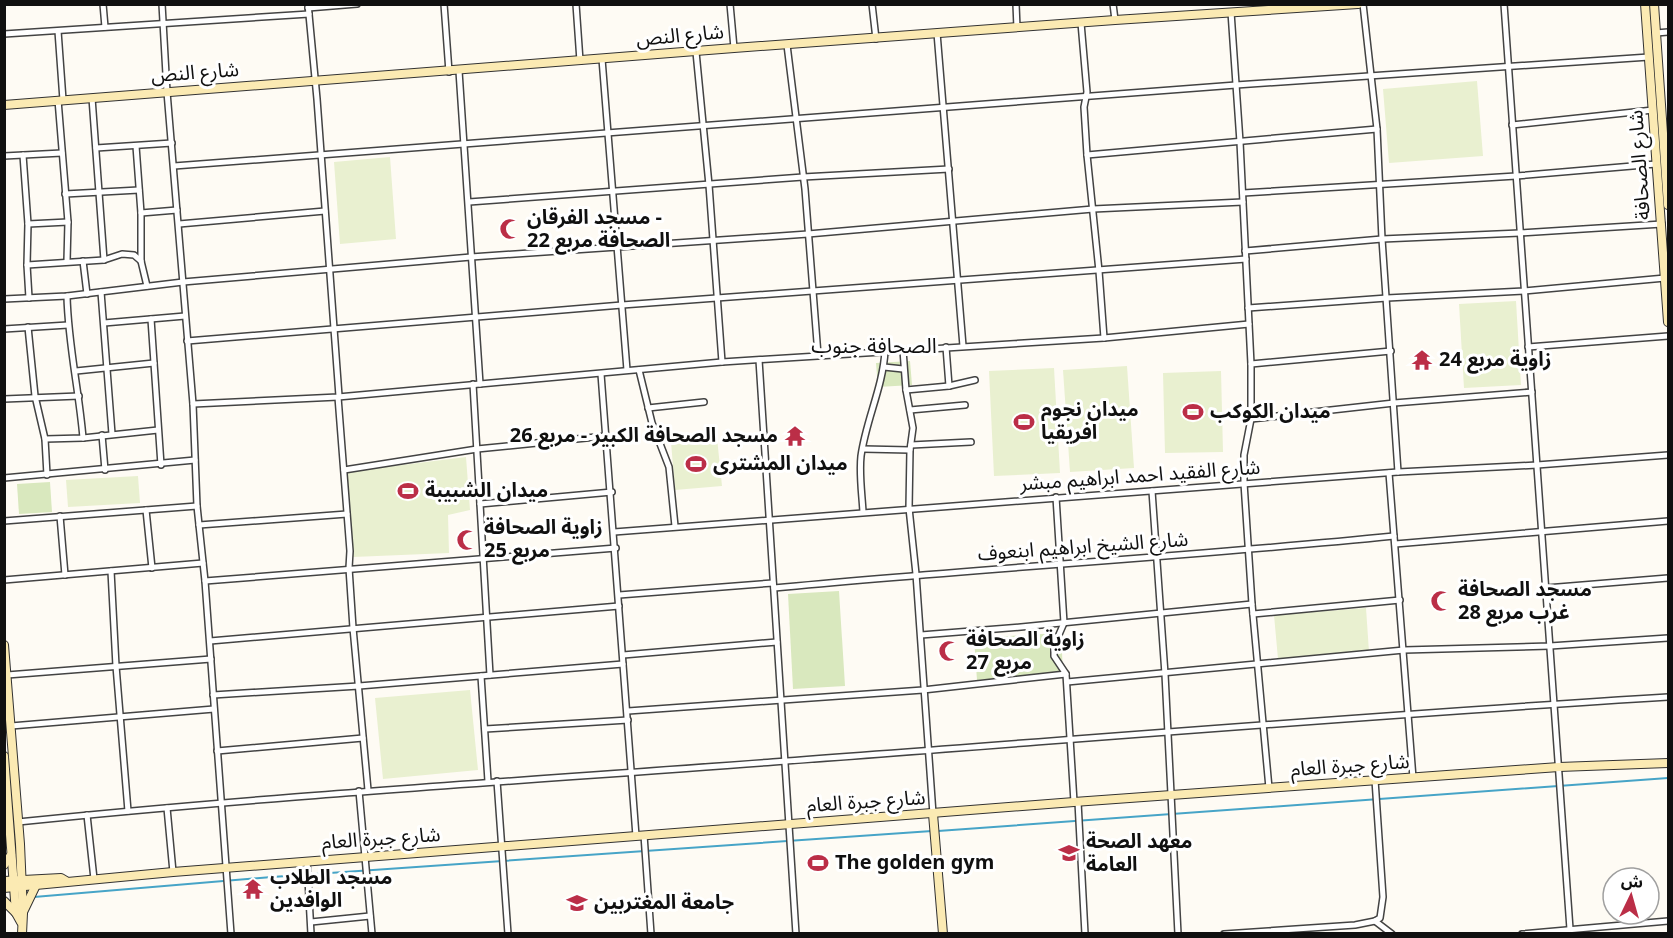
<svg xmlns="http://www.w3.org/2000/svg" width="1673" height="938" viewBox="0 0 1673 938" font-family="Georgia,'Noto Sans Arabic',serif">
<rect width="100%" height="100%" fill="#fefbf4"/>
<!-- green -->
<g fill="#d9e8be">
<path d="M910 361 912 385 878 387 876 363Z"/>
<path d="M50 482 52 512 19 514 17 484Z"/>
<path d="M839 591 845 686 793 689 788 594Z"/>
<path d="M1061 633 1063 673 977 680 974 638Z"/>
</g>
<!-- pitch -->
<g fill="#e9f0d0">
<path d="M1477 81 1483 156 1389 163 1383 89Z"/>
<path d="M390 157 396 239 340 244 334 162Z"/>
<path d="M1516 301 1521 385 1464 388 1459 304Z"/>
<path d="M1127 366 1134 468 1070 472 1063 370Z"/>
<path d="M1054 368 1060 473 994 476 989 371Z"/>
<path d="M1221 371 1223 452 1165 453 1163 373Z"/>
<path d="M717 438 722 486 675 490 671 442Z"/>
<path d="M466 457 470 510 448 515 449 553 353 557 346 472Z"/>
<path d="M138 476 140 503 68 507 66 480Z"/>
<path d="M1366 608 1369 652 1278 659 1274 615Z"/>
<path d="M470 690 478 770 383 779 375 698Z"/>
</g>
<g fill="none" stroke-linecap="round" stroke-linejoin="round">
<!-- stream -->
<g stroke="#46a4c7" stroke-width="2">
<path d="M938 831 1668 778"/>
<path d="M34 897 272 877 932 831"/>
</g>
<!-- street casing -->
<g stroke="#434343" stroke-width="8">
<g id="street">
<path d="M103 4 105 27"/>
<path d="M162 4 167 92 193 404 197 506 205 581 231 934"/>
<path d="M308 4 317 99 339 396"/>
<path d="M444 4 449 72"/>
<path d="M576 4 580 61"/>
<path d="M730 4 734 48"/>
<path d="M872 4 876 39"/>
<path d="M1016 4 1017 28"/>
<path d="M1113 4 1115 20"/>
<path d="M1363 4 1377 129 1382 239 1398 472"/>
<path d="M1504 4 1570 929"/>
<path d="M308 8 357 4"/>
<path d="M1231 12 1240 142 1251 364V419L1244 455V483L1252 604 1269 788"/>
<path d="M1081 23 1087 92 1084 107 1087 155 1099 271 1104 338"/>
<path d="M58 31 63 100"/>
<path d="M937 33 963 346"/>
<path d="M1656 33 1668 32"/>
<path d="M4 34 309 14"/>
<path d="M787 45 805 189 818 355"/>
<path d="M696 52 709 185 722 362"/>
<path d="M602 59 627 370"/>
<path d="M459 71 480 384"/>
<path d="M92 98 104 260"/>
<path d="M58 100 68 222 67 261"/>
<path d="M1512 125 1653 110"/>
<path d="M136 146 141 213V261L147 286"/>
<path d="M96 148 172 143"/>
<path d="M23 155 28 224 27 265 29 298"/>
<path d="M1087 155 1377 129"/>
<path d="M4 156 62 153"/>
<path d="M174 166 1236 85 1649 57"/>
<path d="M1243 193 1516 176 1656 164"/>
<path d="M65 194 139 190"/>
<path d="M469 202 803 177 949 169"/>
<path d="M141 213 177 210"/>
<path d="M28 224 68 222"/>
<path d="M179 224 325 211"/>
<path d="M1245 251 1382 239 1520 233 1662 224"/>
<path d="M83 261 87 294"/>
<path d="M27 265 104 260 122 254 134 255 141 261"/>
<path d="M101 292 112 434"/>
<path d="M67 296C68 344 79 390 83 438"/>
<path d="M4 299 67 296 183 282 471 257 808 234 1093 209 1243 202"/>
<path d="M1248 308 1387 298 1524 291 1665 278"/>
<path d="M151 319 161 465"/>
<path d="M104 323 185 316"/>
<path d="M28 327 35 396 45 439 47 475"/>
<path d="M4 329 68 325"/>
<path d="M187 341 622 305 1246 259"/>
<path d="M946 347 949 386"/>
<path d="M1528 347 1668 336"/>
<path d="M903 350 906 390 913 428 910 450 909 508 916 574 933 814"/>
<path d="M759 360 796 934"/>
<path d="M1251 364 1391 351"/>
<path d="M884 367 903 369"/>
<path d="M639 370 652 423 669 467 675 526"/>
<path d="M76 371 154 363"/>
<path d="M601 374 636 836"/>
<path d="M473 384 490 675"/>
<path d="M906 390 949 386 975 380"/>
<path d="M338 397 350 551 349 568 353 628 368 790"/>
<path d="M4 399 79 396"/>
<path d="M193 404 338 397 722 362 1104 338 1249 324"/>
<path d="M648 408 704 402"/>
<path d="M910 410 965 405"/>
<path d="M1251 419 1394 403 1532 392"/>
<path d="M102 435 105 470"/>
<path d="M45 439 83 438 158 430"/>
<path d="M911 445 971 442"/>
<path d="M863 449 910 450"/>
<path d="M344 470 477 449 606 436"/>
<path d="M1389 473 1413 778"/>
<path d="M4 478 195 460"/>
<path d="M1152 491 1165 674 1178 934"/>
<path d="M1056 497 1064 623 1054 646V656L1066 674 1074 802"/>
<path d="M480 504 612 492"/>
<path d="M146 510 152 568"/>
<path d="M863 512C862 494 859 474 861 456 866 420 883 387 885 351"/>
<path d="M60 516 65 575"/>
<path d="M4 521 197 506"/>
<path d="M199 525 347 514"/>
<path d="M614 532 1398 472 1537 465 1668 455"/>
<path d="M1395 544 1668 521"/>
<path d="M111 571 116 666 128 811"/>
<path d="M4 580 203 563"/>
<path d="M205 581 616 548"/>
<path d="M774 588C980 568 1187 557 1394 536"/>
<path d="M1546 588 1668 578"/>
<path d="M619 595 773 583"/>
<path d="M1253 614 1400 600"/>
<path d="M921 635 1021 627 1252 604"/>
<path d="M210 641 619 606"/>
<path d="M623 655 777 642"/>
<path d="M7 675 211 659"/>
<path d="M481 676 488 781"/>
<path d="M1067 682 1404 650 1550 646 1668 638"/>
<path d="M213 695 359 686 623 664"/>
<path d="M628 711 923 690 1066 674"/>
<path d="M11 726 214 709"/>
<path d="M485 729 628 720"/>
<path d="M217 751 363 738"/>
<path d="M497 781 508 934"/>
<path d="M359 791 372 934"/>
<path d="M1078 802 1085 934"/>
<path d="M167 808 173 872"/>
<path d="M87 815 94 879"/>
<path d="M18 822C269 796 521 781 773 762 1071 740 1370 715 1668 697"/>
<path d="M644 835 651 934"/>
<path d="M307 861 311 934"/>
<path d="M1375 921 1392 934"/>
<path d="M311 922 370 916"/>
<path d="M1224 934 1355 925 1375 921 1380 918 1383 897 1375 780"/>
<path d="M1522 934 1668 921"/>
</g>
</g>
<!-- secondary casing -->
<g stroke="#323232" stroke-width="10">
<g id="secondary">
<path d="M1645 4 1668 322"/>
<path d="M1654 4 1668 205"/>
<path d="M4 105 734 48 1115 20 1358 4"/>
<path d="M4 645 20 844 23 913 22 934"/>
<path d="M4 756 16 913 21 922"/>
<path d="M933 814 943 934"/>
<path d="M4 865 11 855"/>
<path d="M4 881 61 878 66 881"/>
<path d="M4 888 173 872 1074 802 1559 767 1668 763"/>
<path d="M4 901 16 913"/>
<path d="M23 912 36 885"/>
</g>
</g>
<!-- street -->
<use href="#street" stroke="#fff" stroke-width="5"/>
<!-- secondary -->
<use href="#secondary" stroke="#fbeab3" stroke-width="8"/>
</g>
<!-- icons -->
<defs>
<g id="mosque-bare" transform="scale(1.62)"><path d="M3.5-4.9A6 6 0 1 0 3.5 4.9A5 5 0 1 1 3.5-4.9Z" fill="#bb2e47" stroke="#fff" stroke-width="2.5" paint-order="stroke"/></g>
<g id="temple-bare" transform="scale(1.62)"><path d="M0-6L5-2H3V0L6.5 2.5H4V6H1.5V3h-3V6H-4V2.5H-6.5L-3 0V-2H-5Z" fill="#bb2e47" stroke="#fff" stroke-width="2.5" paint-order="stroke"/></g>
<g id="stadium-bare" transform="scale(1.62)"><path d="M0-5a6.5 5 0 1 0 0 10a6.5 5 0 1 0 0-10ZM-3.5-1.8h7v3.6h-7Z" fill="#bb2e47" stroke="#fff" stroke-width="2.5" paint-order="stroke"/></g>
<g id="university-bare" transform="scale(1.62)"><path d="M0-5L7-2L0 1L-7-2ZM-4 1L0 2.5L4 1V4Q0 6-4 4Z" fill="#bb2e47" stroke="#fff" stroke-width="2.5" paint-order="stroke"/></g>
</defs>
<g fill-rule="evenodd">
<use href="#mosque-bare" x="510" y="229"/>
<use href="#temple-bare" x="1422" y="360"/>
<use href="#stadium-bare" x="1193" y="412"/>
<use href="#stadium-bare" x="1024" y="422"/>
<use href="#temple-bare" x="795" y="436"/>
<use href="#stadium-bare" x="696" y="464"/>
<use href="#stadium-bare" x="408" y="491"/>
<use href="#mosque-bare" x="467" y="540"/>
<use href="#mosque-bare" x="1441" y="601"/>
<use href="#mosque-bare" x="949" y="651"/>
<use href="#university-bare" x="1069" y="853"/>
<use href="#stadium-bare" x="818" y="863"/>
<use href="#temple-bare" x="253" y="889"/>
<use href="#university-bare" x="577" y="903"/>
</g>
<g text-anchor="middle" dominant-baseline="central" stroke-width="6" stroke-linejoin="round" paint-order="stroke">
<!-- street labels -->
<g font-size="20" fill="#101010" stroke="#fff">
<text transform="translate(680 36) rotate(-5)">شارع النص</text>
<text transform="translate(195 73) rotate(-4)">شارع النص</text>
<text transform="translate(1640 165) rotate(-94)">شارع الصحافة</text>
<text transform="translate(1140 476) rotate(-4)">شارع الفقيد احمد ابراهيم مبشر</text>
<text transform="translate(1083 547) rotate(-4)">شارع الشيخ ابراهيم ابنعوف</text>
<text transform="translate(1350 766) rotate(-4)">شارع جبرة العام</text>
<text transform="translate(866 802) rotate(-4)">شارع جبرة العام</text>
<text transform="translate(381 839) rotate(-4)">شارع جبرة العام</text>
</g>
<!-- poi labels -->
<g font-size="20" font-weight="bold" fill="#101010" stroke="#fff" text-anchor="start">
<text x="527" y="218">مسجد الفرقان -<tspan x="527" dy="23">الصحافة مربع 22</tspan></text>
<text x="1439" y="360">زاوية مربع 24</text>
<text x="1041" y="410">ميدان نجوم<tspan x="1041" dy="23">افريقيا</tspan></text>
<text x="1210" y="412">ميدان الكوكب</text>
<text x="778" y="436" text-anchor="end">مسجد الصحافة الكبير - مربع 26</text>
<text x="713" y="464">ميدان المشترى</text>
<text x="425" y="491">ميدان الشبيبة</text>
<text x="484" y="528">زاوية الصحافة<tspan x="484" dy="23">مربع 25</tspan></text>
<text x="1458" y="590">مسجد الصحافة<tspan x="1458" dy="23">غرب مربع 28</tspan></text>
<text x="966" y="640">زاوية الصحافة<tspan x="966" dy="23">مربع 27</tspan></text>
<text x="1086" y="842">معهد الصحة<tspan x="1086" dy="23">العامة</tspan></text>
<text x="835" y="863">The golden gym</text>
<text x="270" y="878">مسجد الطلاب<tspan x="270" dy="23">الوافدين</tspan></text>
<text x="594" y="903">جامعة المغتربين</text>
</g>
<!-- neighbourhood labels -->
<g font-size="21" fill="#101010" stroke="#fff">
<text x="874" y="346">الصحافة جنوب</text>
</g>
</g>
<!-- border -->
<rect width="1673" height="938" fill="none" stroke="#101010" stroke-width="12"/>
<!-- north arrow -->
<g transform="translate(1631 896) rotate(5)"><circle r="28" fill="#ffffff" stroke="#9f9f9f" stroke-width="1.5"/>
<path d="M0-4.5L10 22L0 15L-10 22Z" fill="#bb2e47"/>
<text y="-9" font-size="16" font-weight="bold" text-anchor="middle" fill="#101010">ش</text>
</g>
</svg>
